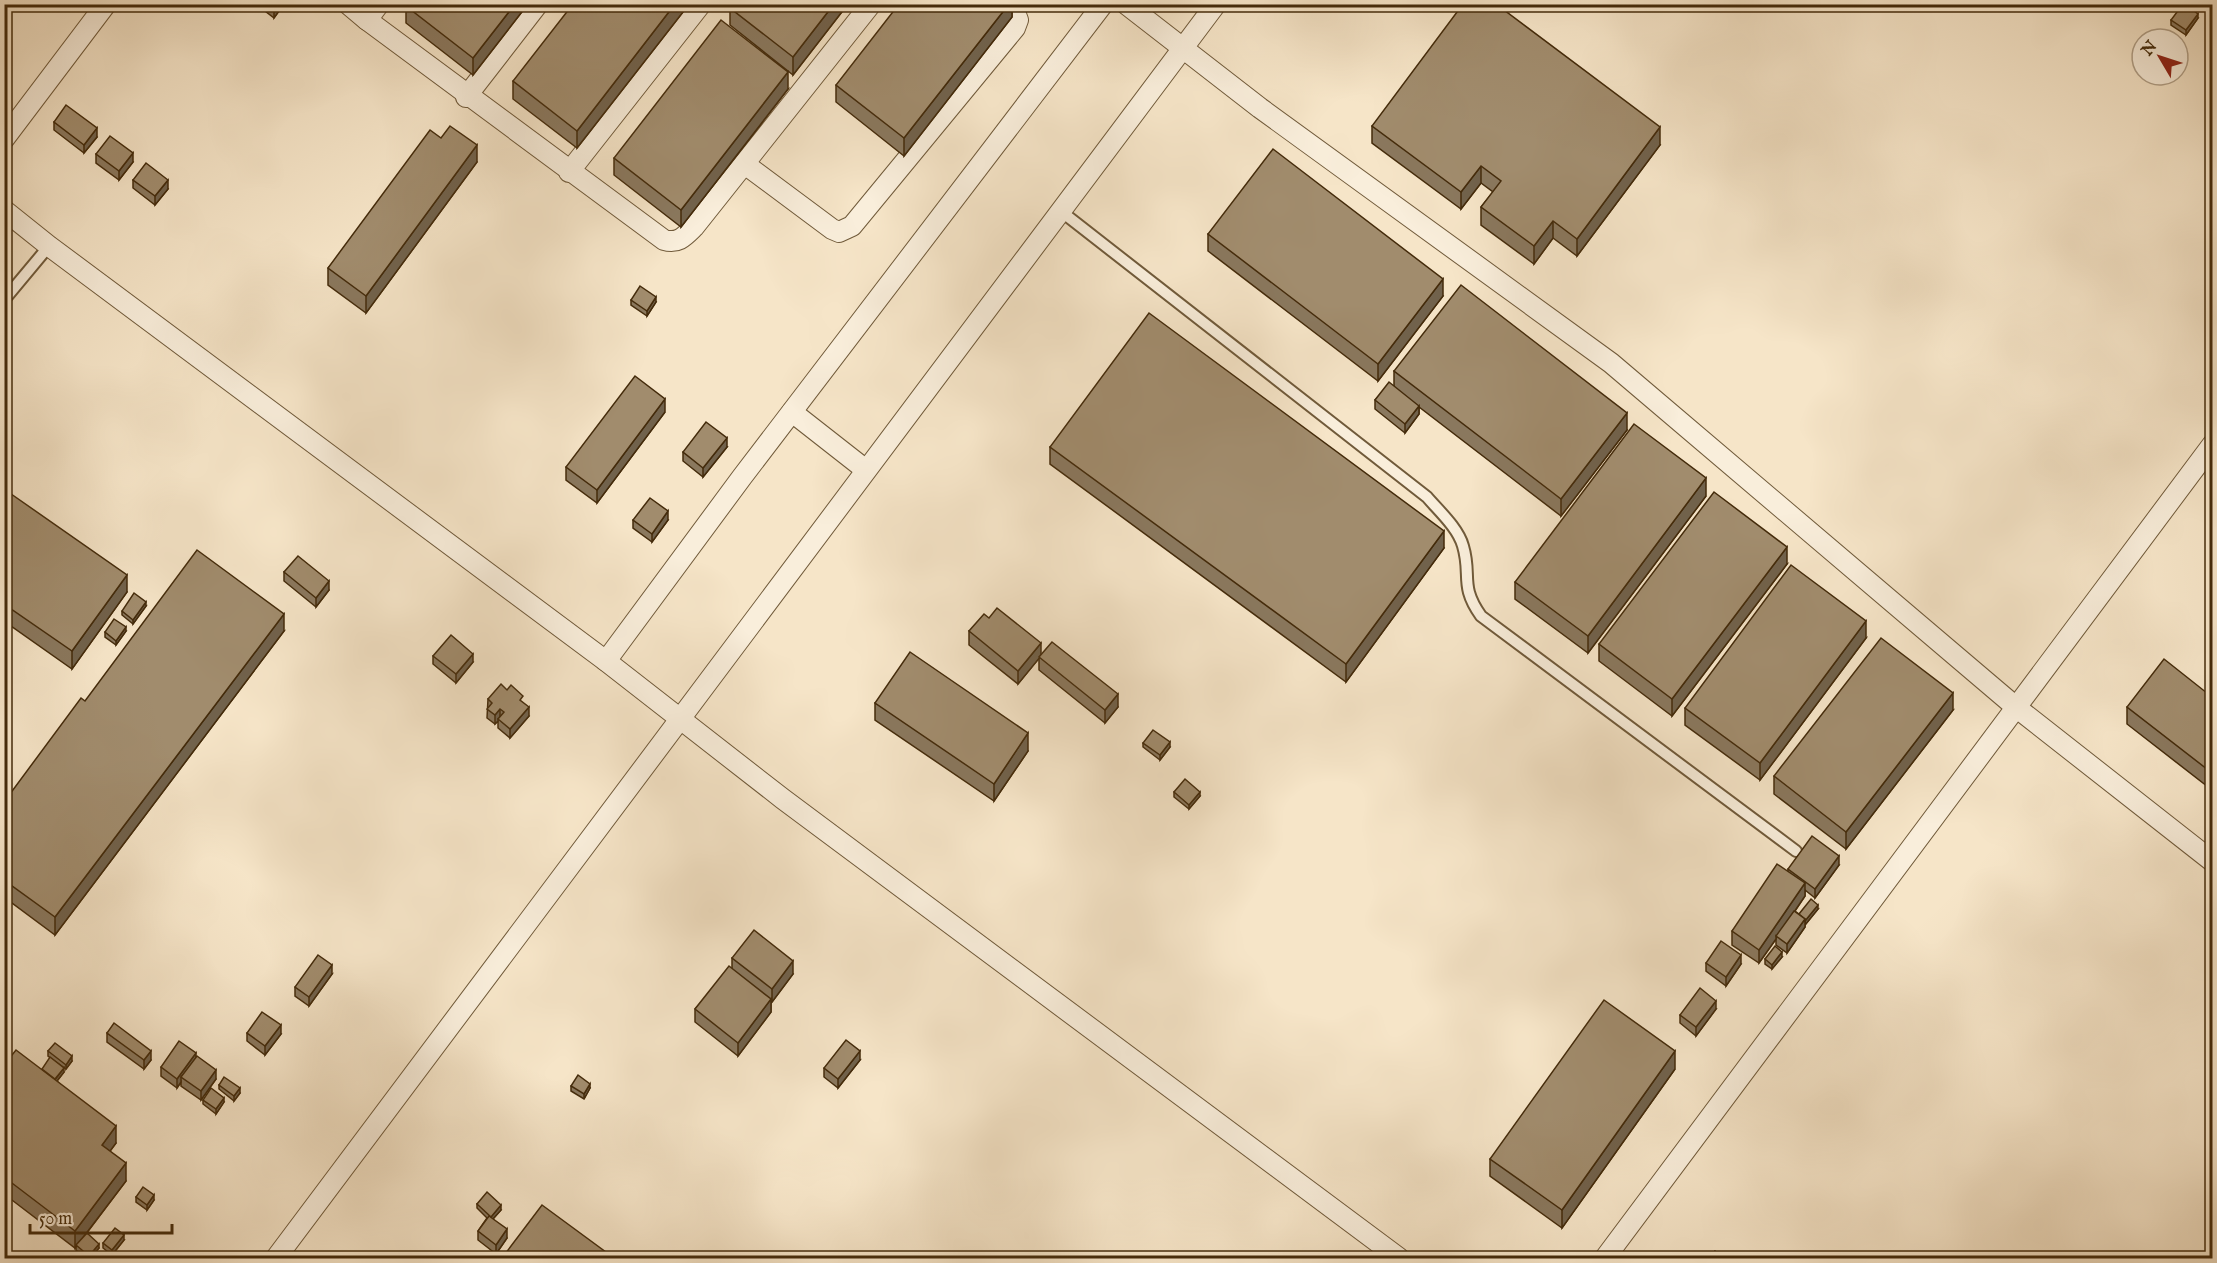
<svg xmlns="http://www.w3.org/2000/svg" width="2217" height="1263" viewBox="0 0 2217 1263" font-family="'IM FELL English',serif">
<rect width="100%" height="100%" fill="#f6e5c8"/>
<filter id="stains"><feTurbulence type="fractalNoise" baseFrequency=".00333" numOctaves="4"/><feColorMatrix values="0 0 0 0 .2 0 0 0 0 .09 0 0 0 0 .02 0 0 0 .5 -.17"/></filter>
<radialGradient id="worn" r=".72"><stop offset=".6" stop-color="#630" stop-opacity="0"/><stop offset="1" stop-color="#630" stop-opacity=".3"/></radialGradient>
<g fill="none" stroke-linecap="round" stroke-linejoin="round">
<!-- lane casing -->
<g stroke="#705a3a" stroke-width="14">
<g id="lane">
<path d="M1062 212 1427 497C1439 511 1458 528 1463 546 1472 576 1459 585 1481 616L1796 851"/>
<path d="M4 300 49 246"/>
</g>
</g>
<!-- street casing -->
<g stroke="#705a3a" stroke-width="22">
<g id="street">
<path d="M348 4 367 20 379 4"/>
<path d="M1126 4 1260 108 1611 363 2017 708 2212 861"/>
<path d="M367 20 664 240C678 244 684 237 694 227L871 4"/>
<path d="M466 97 538 4"/>
<path d="M4 139 106 4"/>
<path d="M746 165 832 229 839 232 852 226 1015 28 1018 20 1012 4"/>
<path d="M569 172 701 4"/>
<path d="M4 210 49 246 606 661 783 799 1399 1258"/>
<path d="M792 412 866 470"/>
<path d="M606 661 742 477 1103 4"/>
<path d="M276 1258 1216 4"/>
<path d="M1605 1258 2212 445"/>
</g>
</g>
<!-- lane -->
<use href="#lane" stroke="#f9eedb" stroke-width="10"/>
<!-- street -->
<use href="#street" stroke="#f9eedb" stroke-width="20"/>
</g>
<!-- wall -->
<g fill="#8a785e" stroke="#442b0b" stroke-width="1.5">
<path d="M256 4H284L274 18Z"/>
<path d="M407 4H528L473 75 406 23V6Z"/>
<path d="M683 4V12L577 148 513 99V81Z"/>
<path d="M848 4 793 75 730 25V8Z"/>
<path d="M1012 4V17L904 156 836 102V85Z"/>
<path d="M2198 18 2186 35 2171 25V20Z"/>
<path d="M788 89 681 227 614 175V158Z"/>
<path d="M54 122 97 137 84 153 54 130Z"/>
<path d="M1372 126 1660 145 1577 256 1553 238 1534 264 1481 225V207L1493 192 1481 183 1461 209 1372 143Z"/>
<path d="M441 138 477 162 366 313 328 285V268Z"/>
<path d="M96 154 133 162 119 180 96 163Z"/>
<path d="M133 180 168 189 155 205 133 188Z"/>
<path d="M1208 234 1443 296 1378 381 1208 251Z"/>
<path d="M631 300 656 302 647 316 631 305Z"/>
<path d="M1394 371 1627 430 1561 516 1419 407V414L1405 433 1375 409V400L1394 386Z"/>
<path d="M665 412 597 503 566 480V467Z"/>
<path d="M727 447 703 477 683 461V452Z"/>
<path d="M1050 447 1444 548 1346 682 1050 464Z"/>
<path d="M4 489 127 592 72 669 4 621Z"/>
<path d="M1706 496 1588 653 1515 599V582Z"/>
<path d="M633 520H668L652 542 633 528Z"/>
<path d="M1787 564 1672 716 1599 661V644Z"/>
<path d="M284 572 329 590 316 607 284 581Z"/>
<path d="M146 606 133 624 122 615V611Z"/>
<path d="M126 631 116 645 105 637V632Z"/>
<path d="M284 631 55 935 4 897V802L85 701Z"/>
<path d="M969 631 1041 655 1118 707 1105 723 1039 670V658L1018 684 969 645Z"/>
<path d="M1866 638 1760 780 1685 725V708Z"/>
<path d="M433 656 473 662 456 683 433 664Z"/>
<path d="M2212 697V790L2127 724V707Z"/>
<path d="M488 699 529 716 510 738 498 728V721L495 724 487 718Z"/>
<path d="M875 703 1028 751 994 801 875 720Z"/>
<path d="M1953 710 1846 849 1774 794V776Z"/>
<path d="M1143 743 1170 747 1160 760 1143 747Z"/>
<path d="M1174 792 1200 796 1189 809 1174 797Z"/>
<path d="M1839 865 1815 898 1805 890V896L1795 911 1799 914 1818 909 1805 925V927L1787 953 1776 945V939L1759 963 1732 945V931L1788 871V869Z"/>
<path d="M1782 957 1772 969 1765 964V959Z"/>
<path d="M732 958 793 974 772 1002H771V1012L738 1056 695 1022V1009L732 969Z"/>
<path d="M1706 963 1741 964 1726 986 1706 971Z"/>
<path d="M332 974 309 1006 295 996V987Z"/>
<path d="M1716 1009 1696 1036 1680 1023V1015Z"/>
<path d="M107 1033 151 1060 144 1069 107 1042Z"/>
<path d="M247 1033 281 1034 265 1055 247 1041Z"/>
<path d="M48 1051 72 1061 66 1069 48 1056Z"/>
<path d="M196 1057 216 1079 201 1100 181 1086V1082L177 1088 161 1076V1067Z"/>
<path d="M860 1060 838 1088 824 1077V1068Z"/>
<path d="M4 1065 64 1072 57 1081 116 1143 110 1151 126 1181 86 1234 99 1248 90 1258H87L76 1250V1246L75 1248 4 1194Z"/>
<path d="M1675 1069 1562 1228 1490 1176V1159Z"/>
<path d="M219 1085 240 1093 234 1101 219 1089Z"/>
<path d="M571 1086 590 1088 584 1099 571 1091Z"/>
<path d="M203 1100 224 1102 216 1114 203 1104Z"/>
<path d="M136 1197 154 1200 147 1210 136 1202Z"/>
<path d="M477 1204 501 1210 493 1219 507 1238 496 1254 478 1240V1231L487 1218 477 1208Z"/>
<path d="M124 1240 112 1255 103 1248V1243Z"/>
</g>
<!-- shaded-wall -->
<g fill="#71624c" stroke="#442b0b" stroke-width="1.5">
<path d="M274 4H284L274 18Z"/>
<path d="M515 4H528L473 75V58Z"/>
<path d="M675 4H683V12L577 148V131Z"/>
<path d="M834 4H848L793 75V57Z"/>
<path d="M1009 4H1012V17L904 156V138Z"/>
<path d="M2198 14V18L2186 35V30Z"/>
<path d="M788 72V89L681 227V210Z"/>
<path d="M1660 127V145L1577 256V239Z"/>
<path d="M97 128V137L84 153V145Z"/>
<path d="M477 145V162L366 313V296Z"/>
<path d="M133 153V162L119 180V171Z"/>
<path d="M1481 166V183L1461 209V192Z"/>
<path d="M168 180V189L155 205V196Z"/>
<path d="M1553 221V238L1534 264V246Z"/>
<path d="M1443 279V296L1378 381V364Z"/>
<path d="M656 297V302L647 316V311Z"/>
<path d="M665 399V412L597 503V490Z"/>
<path d="M1419 406V414L1405 433V424Z"/>
<path d="M1627 413V430L1561 516V499Z"/>
<path d="M727 438V447L703 477V468Z"/>
<path d="M1706 478V496L1588 653V636Z"/>
<path d="M668 511V520L652 542V534Z"/>
<path d="M1444 531V548L1346 682V664Z"/>
<path d="M1787 547V564L1672 716V699Z"/>
<path d="M127 575V592L72 669V651Z"/>
<path d="M329 581V590L316 607V598Z"/>
<path d="M146 602V606L133 624V620Z"/>
<path d="M284 614V631L55 935V917Z"/>
<path d="M1866 621V638L1760 780V763Z"/>
<path d="M126 627V631L116 645V641Z"/>
<path d="M1041 643V656L1018 684V671Z"/>
<path d="M473 654V662L456 683V674Z"/>
<path d="M1953 693V710L1846 849V832Z"/>
<path d="M1118 694V707L1105 723V710Z"/>
<path d="M529 707V716L510 738V729Z"/>
<path d="M500 709V718L498 719V721L495 724V715Z"/>
<path d="M1028 733V751L994 801V784Z"/>
<path d="M1170 742V747L1160 760V755Z"/>
<path d="M1200 792V796L1189 809V805Z"/>
<path d="M1839 856V865L1815 898V889Z"/>
<path d="M1805 883V896L1777 937 1776 936V939L1759 963V950Z"/>
<path d="M1818 905V909L1805 925V921Z"/>
<path d="M1805 919V927L1787 953V944Z"/>
<path d="M1782 952V957L1772 969V965Z"/>
<path d="M1741 955V964L1726 986V977Z"/>
<path d="M793 961V974L772 1002V989Z"/>
<path d="M332 965V974L309 1006V997Z"/>
<path d="M771 999V1012L738 1056V1043Z"/>
<path d="M1716 1001V1009L1696 1036V1027Z"/>
<path d="M281 1025V1034L265 1055V1046Z"/>
<path d="M151 1051V1060L144 1069V1060Z"/>
<path d="M860 1051V1060L838 1088V1079Z"/>
<path d="M1675 1051V1069L1562 1228V1210Z"/>
<path d="M196 1053V1061L181 1077V1082L177 1088V1079Z"/>
<path d="M72 1056V1061L66 1069V1065Z"/>
<path d="M64 1068V1072L50 1090V1086Z"/>
<path d="M216 1070V1079L201 1100V1091Z"/>
<path d="M590 1084V1088L584 1099V1094Z"/>
<path d="M240 1088V1093L234 1101V1096Z"/>
<path d="M224 1098V1102L216 1114V1109Z"/>
<path d="M116 1126V1143L102 1162V1145Z"/>
<path d="M126 1163V1181L75 1248V1231Z"/>
<path d="M154 1195V1200L147 1210V1205Z"/>
<path d="M501 1205V1210L491 1221V1217Z"/>
<path d="M507 1229V1238L496 1254V1245Z"/>
<path d="M124 1235V1240L112 1255V1250Z"/>
<path d="M99 1244V1248L90 1258H89V1256Z"/>
</g>
<!-- building -->
<g fill="#a18c6d" stroke="#442b0b" stroke-width="1.5">
<path d="M407 4H515L473 58 406 6Z"/>
<path d="M573 4H675L577 131 513 81Z"/>
<path d="M733 4H834L793 57 730 8Z"/>
<path d="M899 4H1009L904 138 836 85Z"/>
<path d="M1463 4H1496L1660 127 1577 239 1553 221 1534 246 1481 207 1501 181 1481 166 1461 192 1372 126Z"/>
<path d="M2183 4H2185L2198 14 2186 30 2171 20Z"/>
<path d="M721 20 788 72 681 210 614 158Z"/>
<path d="M66 105 97 128 84 145 54 122Z"/>
<path d="M450 126 477 145 366 296 328 268 430 130 441 138Z"/>
<path d="M110 136 133 153 119 171 96 154Z"/>
<path d="M1273 149 1443 279 1378 364 1208 234Z"/>
<path d="M146 163 168 180 155 196 133 180Z"/>
<path d="M1461 285 1627 413 1561 499 1394 371Z"/>
<path d="M640 286 656 297 647 311 631 300Z"/>
<path d="M1149 313 1444 531 1346 664 1050 447Z"/>
<path d="M635 376 665 399 597 490 566 467Z"/>
<path d="M1389 382 1419 406 1405 424 1375 400Z"/>
<path d="M706 422 727 438 703 468 683 452Z"/>
<path d="M1634 424 1706 478 1588 636 1515 582Z"/>
<path d="M4 489 127 575 72 651 4 604Z"/>
<path d="M1714 492 1787 547 1672 699 1599 644Z"/>
<path d="M650 498 668 511 652 534 633 520Z"/>
<path d="M197 550 284 614 55 917 4 880V802L81 698 85 701Z"/>
<path d="M298 556 329 581 316 598 284 572Z"/>
<path d="M1791 565 1866 621 1760 763 1685 708Z"/>
<path d="M134 593 146 602 133 620 122 611Z"/>
<path d="M997 608 1041 643 1018 671 969 631 984 614 989 618Z"/>
<path d="M114 619 126 627 116 641 105 632Z"/>
<path d="M451 635 473 654 456 674 433 656Z"/>
<path d="M1881 638 1953 693 1846 832 1774 776Z"/>
<path d="M1052 642 1118 694 1105 710 1039 657Z"/>
<path d="M910 652 1028 733 994 784 875 703Z"/>
<path d="M2164 659 2212 697V773L2127 707Z"/>
<path d="M501 684 507 690 511 685 523 696 520 700 529 707 510 729 498 719 504 712 500 709 495 715 487 709 492 703 488 699Z"/>
<path d="M1153 730 1170 742 1160 755 1143 743Z"/>
<path d="M1185 779 1200 792 1189 805 1174 792Z"/>
<path d="M1812 836 1839 856 1815 889 1788 869Z"/>
<path d="M1777 864 1805 883 1759 950 1732 931Z"/>
<path d="M1811 899 1818 905 1805 921 1804 920 1805 919 1799 914Z"/>
<path d="M1794 911 1805 919 1787 944 1776 936Z"/>
<path d="M754 930 793 961 772 989 732 958Z"/>
<path d="M1721 941 1741 955 1726 977 1706 963Z"/>
<path d="M1775 946 1782 952 1772 965 1765 959Z"/>
<path d="M318 955 332 965 309 997 295 987Z"/>
<path d="M729 966 771 999 738 1043 695 1009Z"/>
<path d="M1700 988 1716 1001 1696 1027 1680 1015Z"/>
<path d="M1604 1000 1675 1051 1562 1210 1490 1159Z"/>
<path d="M262 1012 281 1025 265 1046 247 1033Z"/>
<path d="M114 1023 151 1051 144 1060 107 1033Z"/>
<path d="M846 1040 860 1051 838 1079 824 1068Z"/>
<path d="M179 1041 196 1053 177 1079 161 1067Z"/>
<path d="M55 1043 72 1056 66 1065 48 1051Z"/>
<path d="M16 1050 116 1126 102 1145 126 1163 75 1231 4 1177V1065Z"/>
<path d="M197 1056 216 1070 201 1091 181 1077Z"/>
<path d="M50 1057 64 1068 55 1079 42 1069Z"/>
<path d="M578 1075 590 1084 584 1094 571 1086Z"/>
<path d="M224 1077 240 1088 234 1096 219 1085Z"/>
<path d="M211 1088 224 1098 216 1109 203 1100Z"/>
<path d="M143 1187 154 1195 147 1205 136 1197Z"/>
<path d="M487 1192 501 1205 491 1217 477 1204Z"/>
<path d="M542 1205 614 1258H502Z"/>
<path d="M489 1216 507 1229 496 1245 478 1231Z"/>
<path d="M115 1228 124 1235 112 1250 103 1243Z"/>
<path d="M87 1233 99 1244 89 1256 76 1245Z"/>
<path d="M1715 1251 1725 1258H1709Z"/>
</g>
<!-- margin -->
<rect width="2217" height="1263" fill="none" stroke="#f6e5c8" stroke-width="24"/>
<rect x="6" y="6" width="2205" height="1251" fill="none" stroke="#442b0b" stroke-width="3"/>
<rect x="12" y="12" width="2193" height="1239" fill="none" stroke="#442b0b" stroke-width="1.5"/>
<!-- north arrow -->
<g transform="translate(2160 57) rotate(309)"><circle r="28" fill="#f9eedb" stroke="#b1a088" stroke-width="1.5"/>
<path d="M0-4.5L10 22L0 15L-10 22Z" fill="#8f2418"/>
<text y="-9" font-size="16" font-weight="bold" text-anchor="middle" fill="#442b0b">N</text>
</g>
<!-- scale -->
<path d="M30 1224v9h142v-9" fill="none" stroke="#442b0b" stroke-width="3"/>
<text x="39" y="1224" font-size="18" fill="#442b0b" stroke="#f9eedb" stroke-width="4.5" paint-order="stroke">50 m</text>
<rect width="100%" height="100%" filter="url(#stains)"/>
<rect width="100%" height="100%" fill="url(#worn)"/>
</svg>
